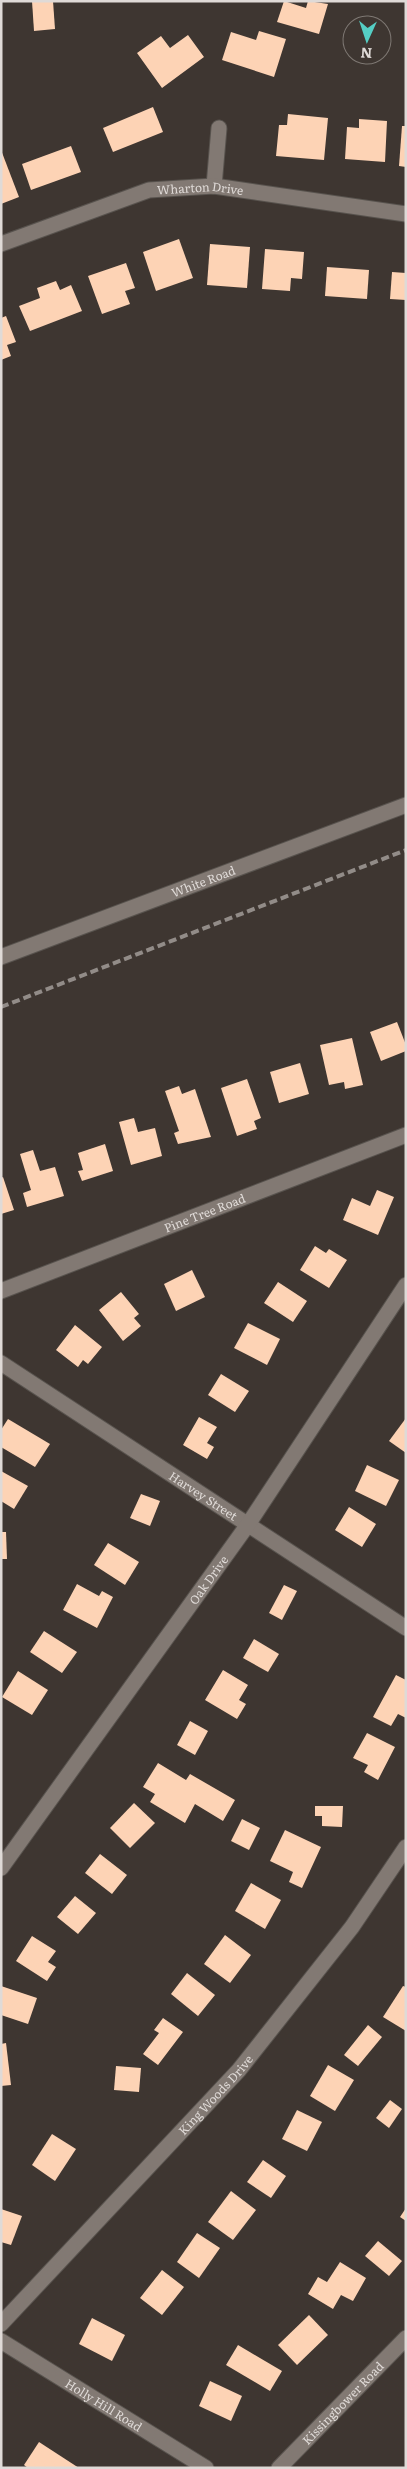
<svg xmlns="http://www.w3.org/2000/svg" width="407" height="2469" viewBox="0 0 407 2469" font-family="Literata,serif">
<rect width="100%" height="100%" fill="#3e3631"/>
<!-- building -->
<g fill="#fdd3b5">
<path d="M32 1H53L55 29 34 31Z"/>
<path d="M284 1 306 8 308 1 328 4 319 34 277 22Z"/>
<path d="M259 31 286 39 274 77 222 60 231 32 256 40Z"/>
<path d="M188 35 204 57 162 88 137 53 161 36 170 48Z"/>
<path d="M153 107 163 132 113 152 103 128Z"/>
<path d="M288 114 328 118 324 160 276 156 279 125H287Z"/>
<path d="M359 119 387 121 385 162 345 159 347 127 359 128Z"/>
<path d="M402 126H406V167L399 166Z"/>
<path d="M71 146 81 172 31 190 22 164Z"/>
<path d="M1 150 19 197 1 204Z"/>
<path d="M179 239 193 278 156 291 143 252Z"/>
<path d="M210 244 250 247 247 288 207 285Z"/>
<path d="M265 249 304 252 302 279 291 278 290 291 262 289Z"/>
<path d="M126 263 135 288 125 291 130 304 102 314 88 276Z"/>
<path d="M327 267 369 270 367 299 325 296Z"/>
<path d="M392 272 406 273V300L390 299Z"/>
<path d="M56 281 60 290 71 285 82 311 30 331 19 306 40 298 37 288Z"/>
<path d="M6 316 16 342 7 345 11 356 1 360V318Z"/>
<path d="M397 1022 406 1045V1051L381 1061 370 1032Z"/>
<path d="M352 1038 363 1085 345 1089 344 1082 329 1085 320 1045Z"/>
<path d="M300 1063 309 1094 279 1103 270 1072Z"/>
<path d="M247 1079 261 1118 254 1121 257 1129 237 1136 221 1088Z"/>
<path d="M179 1086 182 1094 195 1089 211 1137 178 1144 174 1133 179 1131 165 1091Z"/>
<path d="M134 1118 138 1132 155 1128 162 1156 131 1165 119 1122Z"/>
<path d="M105 1144 113 1171 82 1181 78 1171 83 1170 78 1153Z"/>
<path d="M33 1150 40 1171 55 1167 64 1196 27 1207 23 1193 31 1190 20 1154Z"/>
<path d="M3 1177 14 1210 1 1214V1178Z"/>
<path d="M377 1190 394 1197 378 1235 343 1220 352 1198 370 1206Z"/>
<path d="M315 1246 326 1253 329 1249 347 1260 329 1288 300 1270Z"/>
<path d="M192 1270 205 1297 176 1311 164 1284Z"/>
<path d="M278 1282 307 1301 293 1322 264 1303Z"/>
<path d="M121 1292 139 1314 134 1318 141 1326 123 1341 99 1310Z"/>
<path d="M248 1323 280 1339 267 1365 234 1348Z"/>
<path d="M75 1325 102 1347 88 1364 83 1360 78 1367 56 1350Z"/>
<path d="M221 1374 249 1391 235 1412 208 1395Z"/>
<path d="M199 1417 217 1427 207 1443 214 1447 207 1459 183 1445Z"/>
<path d="M406 1418V1453L389 1441Z"/>
<path d="M8 1419 50 1444 35 1467 1 1447V1430Z"/>
<path d="M367 1465 399 1480 386 1506 355 1491Z"/>
<path d="M1 1471 28 1486 14 1509 1 1501Z"/>
<path d="M141 1494 160 1501 150 1526 130 1518Z"/>
<path d="M349 1507 376 1524 362 1547 335 1530Z"/>
<path d="M1 1532H6L7 1559H1Z"/>
<path d="M108 1543 139 1562 125 1585 94 1565Z"/>
<path d="M77 1584 99 1596 102 1591 113 1597 97 1628 63 1610Z"/>
<path d="M284 1585 297 1591 282 1620 269 1613Z"/>
<path d="M44 1631 77 1652 62 1673 30 1652Z"/>
<path d="M254 1639 279 1654 268 1672 243 1658Z"/>
<path d="M223 1670 248 1685 239 1700 246 1704 237 1719 205 1700Z"/>
<path d="M18 1671 48 1690 32 1715 2 1697Z"/>
<path d="M396 1675 406 1680V1718L398 1714 391 1726 373 1717Z"/>
<path d="M190 1721 208 1731 195 1755 177 1745Z"/>
<path d="M367 1733 395 1747 378 1780 364 1772 368 1765 353 1758Z"/>
<path d="M158 1763 186 1780 190 1774 235 1800 223 1821 195 1804 185 1823 150 1802 155 1794 143 1787Z"/>
<path d="M134 1803 155 1823 130 1848 110 1828Z"/>
<path d="M315 1806H343L342 1827 322 1826V1816H315Z"/>
<path d="M242 1819 260 1828 249 1850 231 1841Z"/>
<path d="M285 1830 321 1847 302 1888 289 1882 293 1872 270 1861Z"/>
<path d="M100 1854 127 1875 112 1894 85 1873Z"/>
<path d="M251 1883 281 1900 265 1929 235 1911Z"/>
<path d="M75 1896 96 1913 78 1934 57 1917Z"/>
<path d="M225 1935 251 1955 230 1983 204 1964Z"/>
<path d="M32 1936 56 1951 48 1962 56 1967 47 1981 16 1961Z"/>
<path d="M187 1973 215 1995 198 2016 171 1994Z"/>
<path d="M1 1986 37 1998 28 2024 1 2015Z"/>
<path d="M403 1986 406 1987V2031L383 2017Z"/>
<path d="M163 2018 183 2032 158 2065 143 2054 159 2033 154 2030Z"/>
<path d="M368 2025 382 2037 358 2066 344 2055Z"/>
<path d="M6 2043 11 2085 1 2086V2044Z"/>
<path d="M328 2065 354 2080 335 2111 310 2096Z"/>
<path d="M116 2066 141 2068 139 2092 114 2090Z"/>
<path d="M390 2100 402 2109 389 2128 376 2118Z"/>
<path d="M297 2110 322 2122 307 2151 282 2139Z"/>
<path d="M52 2134 76 2149 55 2181 32 2165Z"/>
<path d="M263 2160 286 2176 271 2198 247 2182Z"/>
<path d="M231 2191 256 2210 233 2240 208 2222Z"/>
<path d="M406 2208V2221L400 2217Z"/>
<path d="M1 2209 22 2216 11 2245 1 2242Z"/>
<path d="M197 2233 220 2248 199 2278 177 2262Z"/>
<path d="M378 2241 402 2261 389 2276 365 2256Z"/>
<path d="M340 2262 366 2278 353 2301 341 2295 333 2309 308 2294 318 2277 327 2282Z"/>
<path d="M162 2270 184 2287 162 2315 140 2298Z"/>
<path d="M309 2315 328 2335 297 2365 278 2345Z"/>
<path d="M92 2318 125 2335 112 2361 79 2344Z"/>
<path d="M238 2345 282 2371 270 2391 226 2365Z"/>
<path d="M210 2381 242 2396 231 2421 199 2406Z"/>
<path d="M39 2442 79 2468H28L24 2465Z"/>
</g>
<g fill="none" stroke-linecap="round" stroke-linejoin="round">
<!-- minor casing -->
<g stroke="#58534e" stroke-width="17">
<g id="minor">
<path d="M214 186 219 128"/>
<path id="s1" d="M1 244 149 190 214 186 406 214"/>
<path id="s2" d="M1 957 406 805"/>
<path id="s3" d="M1 1291 406 1135"/>
<path id="s4" d="M1 1363 406 1628"/>
<path id="s5" d="M1 1868 249 1523 406 1285"/>
<path id="s6" d="M1 2324 239 2070 352 1927 406 1847"/>
<path id="s7" d="M1 2341 206 2468"/>
<path id="s8" d="M279 2468 406 2338"/>
</g>
</g>
<!-- minor -->
<use href="#minor" stroke="#827973" stroke-width="15"/>
<!-- rail -->
<path stroke="#928c88" stroke-width="4" stroke-dasharray="8 4" stroke-linecap="butt" d="M1 1007 406 850"/>
</g>
<g text-anchor="middle" dominant-baseline="central" stroke-width="5" stroke-linejoin="round" paint-order="stroke">
<!-- street labels -->
<g font-size="12" fill="#dfdad7" stroke="#3e3631">
<text stroke="none"><textPath href="#s1" startOffset="209">Wharton Drive</textPath></text>
<text stroke="none"><textPath href="#s2" startOffset="216">White Road</textPath></text>
<text stroke="none"><textPath href="#s3" startOffset="218">Pine Tree Road</textPath></text>
<text stroke="none"><textPath href="#s4" startOffset="242">Harvey Street</textPath></text>
<text stroke="none"><textPath href="#s5" startOffset="355">Oak Drive</textPath></text>
<text stroke="none"><textPath href="#s6" startOffset="314">King Woods Drive</textPath></text>
<text stroke="none"><textPath href="#s8" startOffset="91">Kissingbower Road</textPath></text>
<text stroke="none"><textPath href="#s7" startOffset="121">Holly Hill Road</textPath></text>
</g>
</g>
<!-- border -->
<rect width="407" height="2469" fill="none" stroke="#dfdad7" stroke-width="5"/>
<!-- north arrow -->
<g transform="translate(367 40) rotate(183)"><circle r="24" fill="#3e3631" stroke="#7e7873"/>
<path d="M0-4L9 19L0 12L-9 19Z" fill="#55cec4"/>
<text y="-8" font-size="14" font-weight="bold" text-anchor="middle" fill="#dfdad7">N</text>
</g>
</svg>
